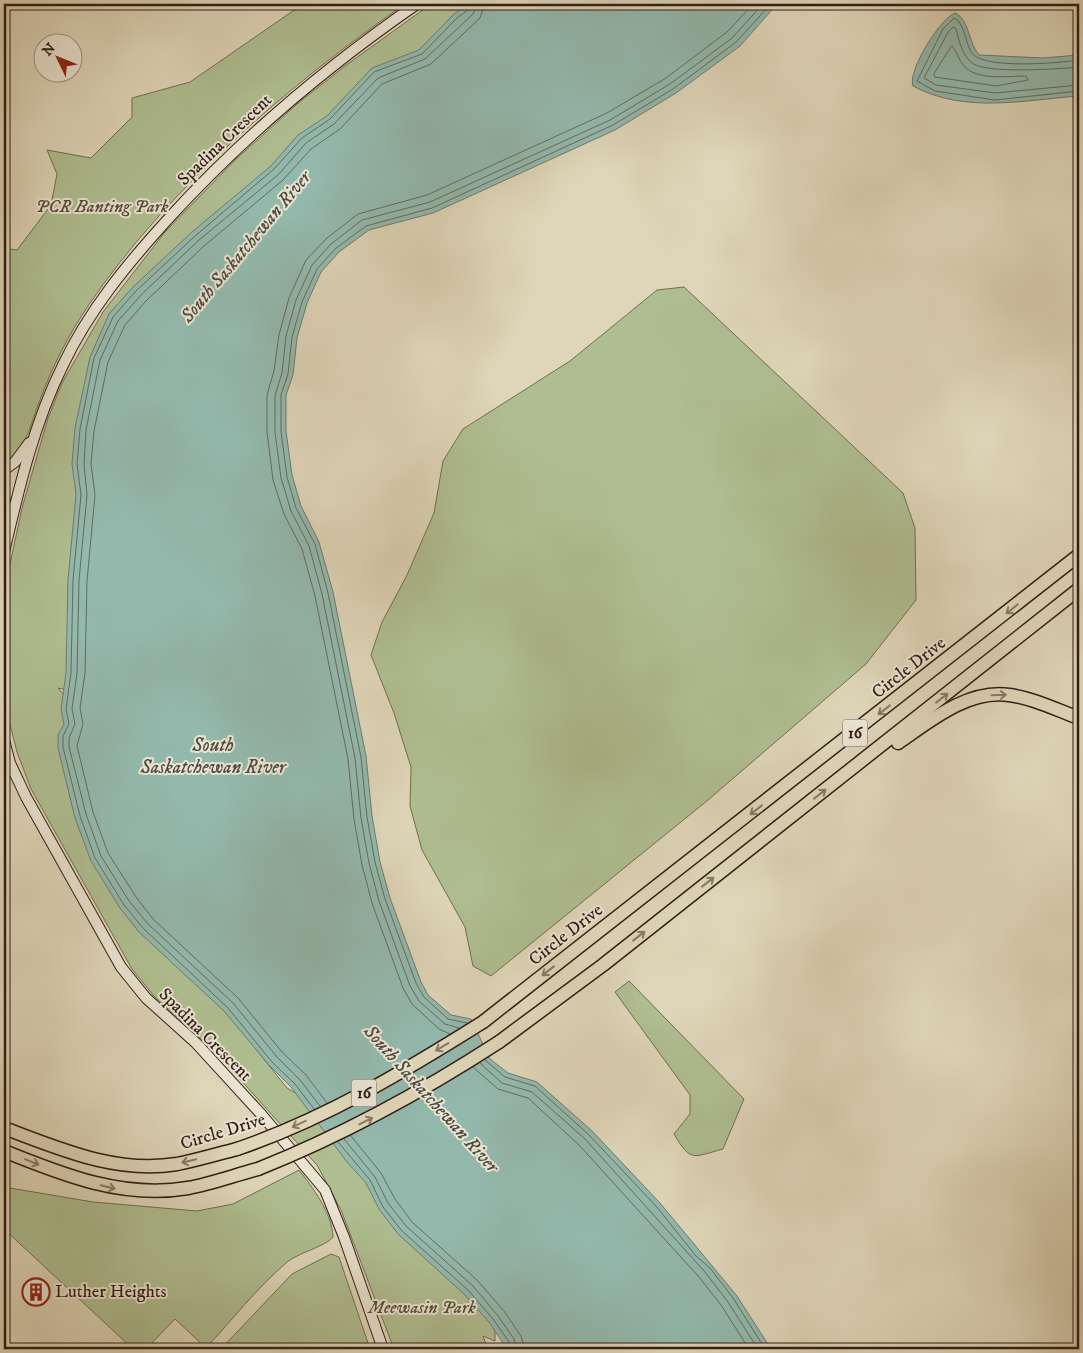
<svg xmlns="http://www.w3.org/2000/svg" width="1083" height="1353" viewBox="0 0 1083 1353" font-family="'IM FELL DW Pica',serif">
<rect width="100%" height="100%" fill="#dfd6b9"/>
<filter id="stains"><feTurbulence type="fractalNoise" baseFrequency=".004" numOctaves="4"/><feColorMatrix values="0 0 0 0 .2 0 0 0 0 .09 0 0 0 0 .02 0 0 0 .5 -.17"/></filter>
<radialGradient id="worn" r=".72"><stop offset=".6" stop-color="#630" stop-opacity="0"/><stop offset="1" stop-color="#630" stop-opacity=".3"/></radialGradient>
<!-- green -->
<g fill="#afbe91" stroke="#706e53">
<path d="M303 4H405C290 84 167 189 88 306 69 334 52 367 40 400 34 414 31 429 24 442 19 451 13 460 4 464V265L10 249 17 250 51 205 57 174 47 150 91 158 132 117V98L190 82Z"/>
<path d="M431 4H479L68 690 58 688 68 699 216 999 287 1088 299 1095 488 1312 495 1331V1341L483 1336 488 1349H394L341 1210 317 1165 219 1056 153 995 132 969 31 789 17 752 4 701V592L22 508 48 418 62 383 103 312 165 232 234 161 297 104 345 66Z"/>
<path d="M684 287 903 493 915 528 916 600 866 664 708 800 491 976 473 966 465 927 422 850 410 806 411 767 394 713 371 655 382 622 407 575 434 513 443 461 463 429 570 361 657 290Z"/>
<path d="M629 981 744 1099 723 1149C693 1157 691 1163 674 1134L690 1114V1095L615 992Z"/>
<path d="M299 1170C313 1188 332 1213 333 1237 327 1246 297 1253 286 1263 257 1288 232 1320 206 1348L175 1319 146 1349H133L4 1229V1187L93 1202 197 1211 233 1204Z"/>
<path d="M331 1254 339 1257 370 1349H221L292 1274Z"/>
</g>
<!-- water -->
<g fill="#93b9ad" stroke="#6c7b70">
<path d="M469 4H777L740 46 676 93 615 130 433 213 369 230 339 252 321 272 307 303 297 338 293 375 286 395V431L292 475 301 506 319 542 333 592 366 756 372 816 380 862 390 898 421 982 428 995 451 1015 471 1019 490 1059 508 1073 537 1082 592 1131 660 1203 737 1296 771 1349H507L489 1322 464 1294 398 1234 379 1209 366 1183 347 1162 291 1087 269 1065 224 1011 139 932 120 908 91 861 75 818 58 748V735L64 724 61 709 66 673 68 580 76 494 72 464 75 428 90 357 109 314 133 287 192 232 271 166 298 135 327 116 372 68 419 50 454 14Z"/>
<path d="M956 13C970 22 968 42 979 55L1043 58 1079 55V96C1023 100 965 114 913 86 907 72 941 16 956 13Z"/>
</g>
<g fill="none" stroke-linecap="round" stroke-linejoin="round">
<!-- shore -->
<g stroke="#626b61" stroke-width="1">
<path d="M952 46C957 52 959 60 964 66 977 81 1008 76 1026 76L1028 80 996 86 935 77 934 74Z"/>
<path d="M1079 60C1059 63 981 70 971 52 965 42 965 23 954 18L943 29 917 81 935 91 995 100 1079 91"/>
<path d="M1079 67C1060 69 985 74 972 63 962 55 959 40 956 29L953 27 948 32 924 78 936 85 995 93 1079 85"/>
<path d="M467 1023 448 1019 424 997 416 983 385 899 375 862 367 817 361 757 328 593 315 544 296 508 287 477 281 432V395L288 374 292 337 302 302 317 269 335 249 366 226 432 208 613 125 673 89 736 42 771 4"/>
<path d="M459 1028 445 1024 419 1001 410 986 379 901 369 863 361 818 355 758 322 594 309 546 291 511 281 478 275 432V395L282 373 286 336 296 300 312 265 331 244 362 220 430 202 610 120 670 84 732 38 763 4"/>
<path d="M450 1034 439 1029 412 1004 403 988 372 903 362 865 354 819 348 759 315 596 302 549 284 514 273 480 267 432V395L274 371 279 335 289 298 306 260 327 238 358 214 427 195 607 113 666 78 727 32 753 4"/>
<path d="M485 1060 505 1077 535 1086 589 1135 656 1206 696 1256 710 1268 733 1298 765 1349"/>
<path d="M480 1063 502 1083 532 1092 585 1139 705 1272 728 1302 758 1349"/>
<path d="M473 1067 498 1089 528 1098 579 1145 699 1277 721 1305 749 1349"/>
<path d="M327 1103 306 1075 282 1052 238 998 153 919 136 897 108 853 93 812 77 746 83 724 80 708 85 673 87 581 95 495 91 464 94 431 108 362 125 325 146 301 204 246 283 180 311 149 340 129 382 84 431 64 480 18 485 4"/>
<path d="M320 1106 300 1080 277 1057 233 1003 148 924 129 901 101 856 86 814 69 747V738L75 724 72 709 77 673 79 580 87 495 84 464 86 430 100 360 118 321 141 295 199 240 279 174 306 143 334 124 378 78 425 59 473 14 477 4"/>
<path d="M314 1109 295 1084 272 1062 228 1008 143 928 124 905 95 858 80 816 63 747V736L69 724 66 709 71 673 73 580 81 495 77 464 80 429 94 358 113 317 136 291 195 236 274 169 302 138 330 119 374 72 422 54 457 18 469 9 471 4"/>
<path d="M351 1136 381 1173 395 1199 412 1222 477 1280 504 1311 521 1336 525 1349"/>
<path d="M344 1139 375 1177 388 1203 406 1226 473 1286 498 1316 514 1339 517 1349"/>
<path d="M338 1142 370 1180 383 1207 402 1231 468 1290 493 1319 509 1342 511 1349"/>
</g>
<!-- secondary casing -->
<g stroke="#311d15" stroke-width="12">
<g id="secondary">
<path d="M4 470 15 462 29 443"/>
<path d="M4 499 8 511 7 522"/>
<path d="M4 552C19 488 34 423 63 365 89 310 128 263 169 218 243 137 326 67 417 4"/>
<path d="M4 740 10 763 26 797 121 967 146 998 196 1043 261 1114 325 1190 344 1237 383 1349"/>
</g>
</g>
<!-- highway casing -->
<g stroke="#311d15" stroke-width="15">
<g id="highway">
<path d="M898 743C930 721 968 689 1009 695 1033 698 1057 710 1079 718"/>
<path d="M483 1022 1079 555"/>
<path d="M499 1042 603 965 1079 589"/>
<path d="M4 1128C60 1149 116 1174 177 1164 197 1160 217 1154 237 1149"/>
<path d="M4 1151C63 1175 123 1199 188 1188 211 1184 235 1175 258 1169"/>
</g>
</g>
<!-- secondary -->
<use href="#secondary" stroke="#eae4d2" stroke-width="10"/>
<!-- highway -->
<use href="#highway" stroke="#dfd6b9" stroke-width="12"/>
<!-- highway-bridge casing -->
<g stroke="#311d15" stroke-width="15" stroke-linecap="butt">
<g id="highway-bridge">
<path d="M237 1149C325 1119 405 1071 483 1022"/>
<path d="M258 1169C343 1135 422 1092 499 1042"/>
</g>
</g>
<!-- highway-bridge -->
<use href="#highway-bridge" stroke="#dfd6b9" stroke-width="12"/>
</g>
<!-- one-way arrows -->
<defs><path id="oneway-shaft" d="M-6 0H5M1.5-3L5.5 0L1.5 3" fill="none" stroke-width="1.6" stroke-linecap="round" stroke-linejoin="round" transform="scale(1.25)"/></defs>
<g stroke="#887a67">
<use href="#oneway-shaft" transform="translate(1012 609) rotate(141)"/>
<use href="#oneway-shaft" transform="translate(999 695) rotate(-2)"/>
<use href="#oneway-shaft" transform="translate(942 698) rotate(-38)"/>
<use href="#oneway-shaft" transform="translate(884 710) rotate(142)"/>
<use href="#oneway-shaft" transform="translate(820 794) rotate(-38)"/>
<use href="#oneway-shaft" transform="translate(756 810) rotate(142)"/>
<use href="#oneway-shaft" transform="translate(708 882) rotate(-38)"/>
<use href="#oneway-shaft" transform="translate(639 936) rotate(-38)"/>
<use href="#oneway-shaft" transform="translate(548 971) rotate(142)"/>
<use href="#oneway-shaft" transform="translate(442 1047) rotate(149)"/>
<use href="#oneway-shaft" transform="translate(366 1121) rotate(-27)"/>
<use href="#oneway-shaft" transform="translate(299 1124) rotate(155)"/>
<use href="#oneway-shaft" transform="translate(189 1161) rotate(167)"/>
<use href="#oneway-shaft" transform="translate(32 1162) rotate(22)"/>
<use href="#oneway-shaft" transform="translate(108 1187) rotate(14)"/>
</g>
<!-- icons -->
<defs>
<g id="building-ring" transform="scale(1.4375)"><circle r="9.5" fill="#eae4d2" stroke="#8f2418" stroke-width="1.5"/><path d="M-4-6H4V6H1V3H-1V6H-4ZM-2.5-4.3h1.7v1.8h-1.7ZM.8-4.3h1.7v1.8H.8ZM-2.5-1h1.7V.8h-1.7ZM.8-1h1.7V.8H.8Z" fill="#8f2418"/></g>
</defs>
<g fill-rule="evenodd">
<use href="#building-ring" x="36" y="1292"/>
</g>
<g text-anchor="middle" dominant-baseline="central" stroke-width="4" stroke-linejoin="round" paint-order="stroke">
<!-- shield labels -->
<g fill="#eae4d2" stroke="#68594e" stroke-width="1">
<rect x="842.5" y="719.5" width="25" height="27" rx="4"/>
<rect x="351.5" y="1079.5" width="25" height="27" rx="4"/>
</g>
<g font-size="16" font-weight="bold" fill="#311d15">
<text x="855" y="733">16</text>
<text x="364" y="1093">16</text>
</g>
<!-- street labels -->
<g font-size="18" fill="#311d15" stroke="#eae4d2">
<text transform="translate(225 140) rotate(-44)">Spadina Crescent</text>
<text transform="translate(909 668) rotate(-38)">Circle Drive</text>
<text transform="translate(566 935) rotate(-38)">Circle Drive</text>
<text transform="translate(205 1035) rotate(45)">Spadina Crescent</text>
<text transform="translate(223 1132) rotate(-17)">Circle Drive</text>
</g>
<!-- park labels -->
<g font-size="18" font-style="italic" fill="#574d3a" stroke="#eae4d2">
<text x="102" y="207">PCR Banting Park</text>
<text x="422" y="1308">Meewasin Park</text>
</g>
<!-- poi labels -->
<g font-size="18" fill="#311d15" stroke="#eae4d2" text-anchor="start">
<text x="55" y="1292">Luther Heights</text>
</g>
<!-- water labels -->
<g font-size="19" font-style="italic" fill="#4e4c43" stroke="#eae4d2">
<text transform="translate(246 247) rotate(-50)">South Saskatchewan River</text>
<text x="213" y="745">South<tspan x="213" dy="22">Saskatchewan River</tspan></text>
<text transform="translate(431 1099) rotate(48)">South Saskatchewan River</text>
</g>
</g>
<!-- margin -->
<rect width="1083" height="1353" fill="none" stroke="#dfd6b9" stroke-width="20"/>
<rect x="5" y="5" width="1073" height="1343" fill="none" stroke="#311d15" stroke-width="2.5"/>
<rect x="10" y="10" width="1063" height="1333" fill="none" stroke="#311d15"/>
<!-- north arrow -->
<g transform="translate(58 58) rotate(313)"><circle r="24" fill="#eae4d2" stroke="#a09486"/>
<path d="M0-4L9 19L0 12L-9 19Z" fill="#8f2418"/>
<text y="-8" font-size="14" font-weight="bold" text-anchor="middle" fill="#311d15">N</text>
</g>
<rect width="100%" height="100%" filter="url(#stains)"/>
<rect width="100%" height="100%" fill="url(#worn)"/>
</svg>
